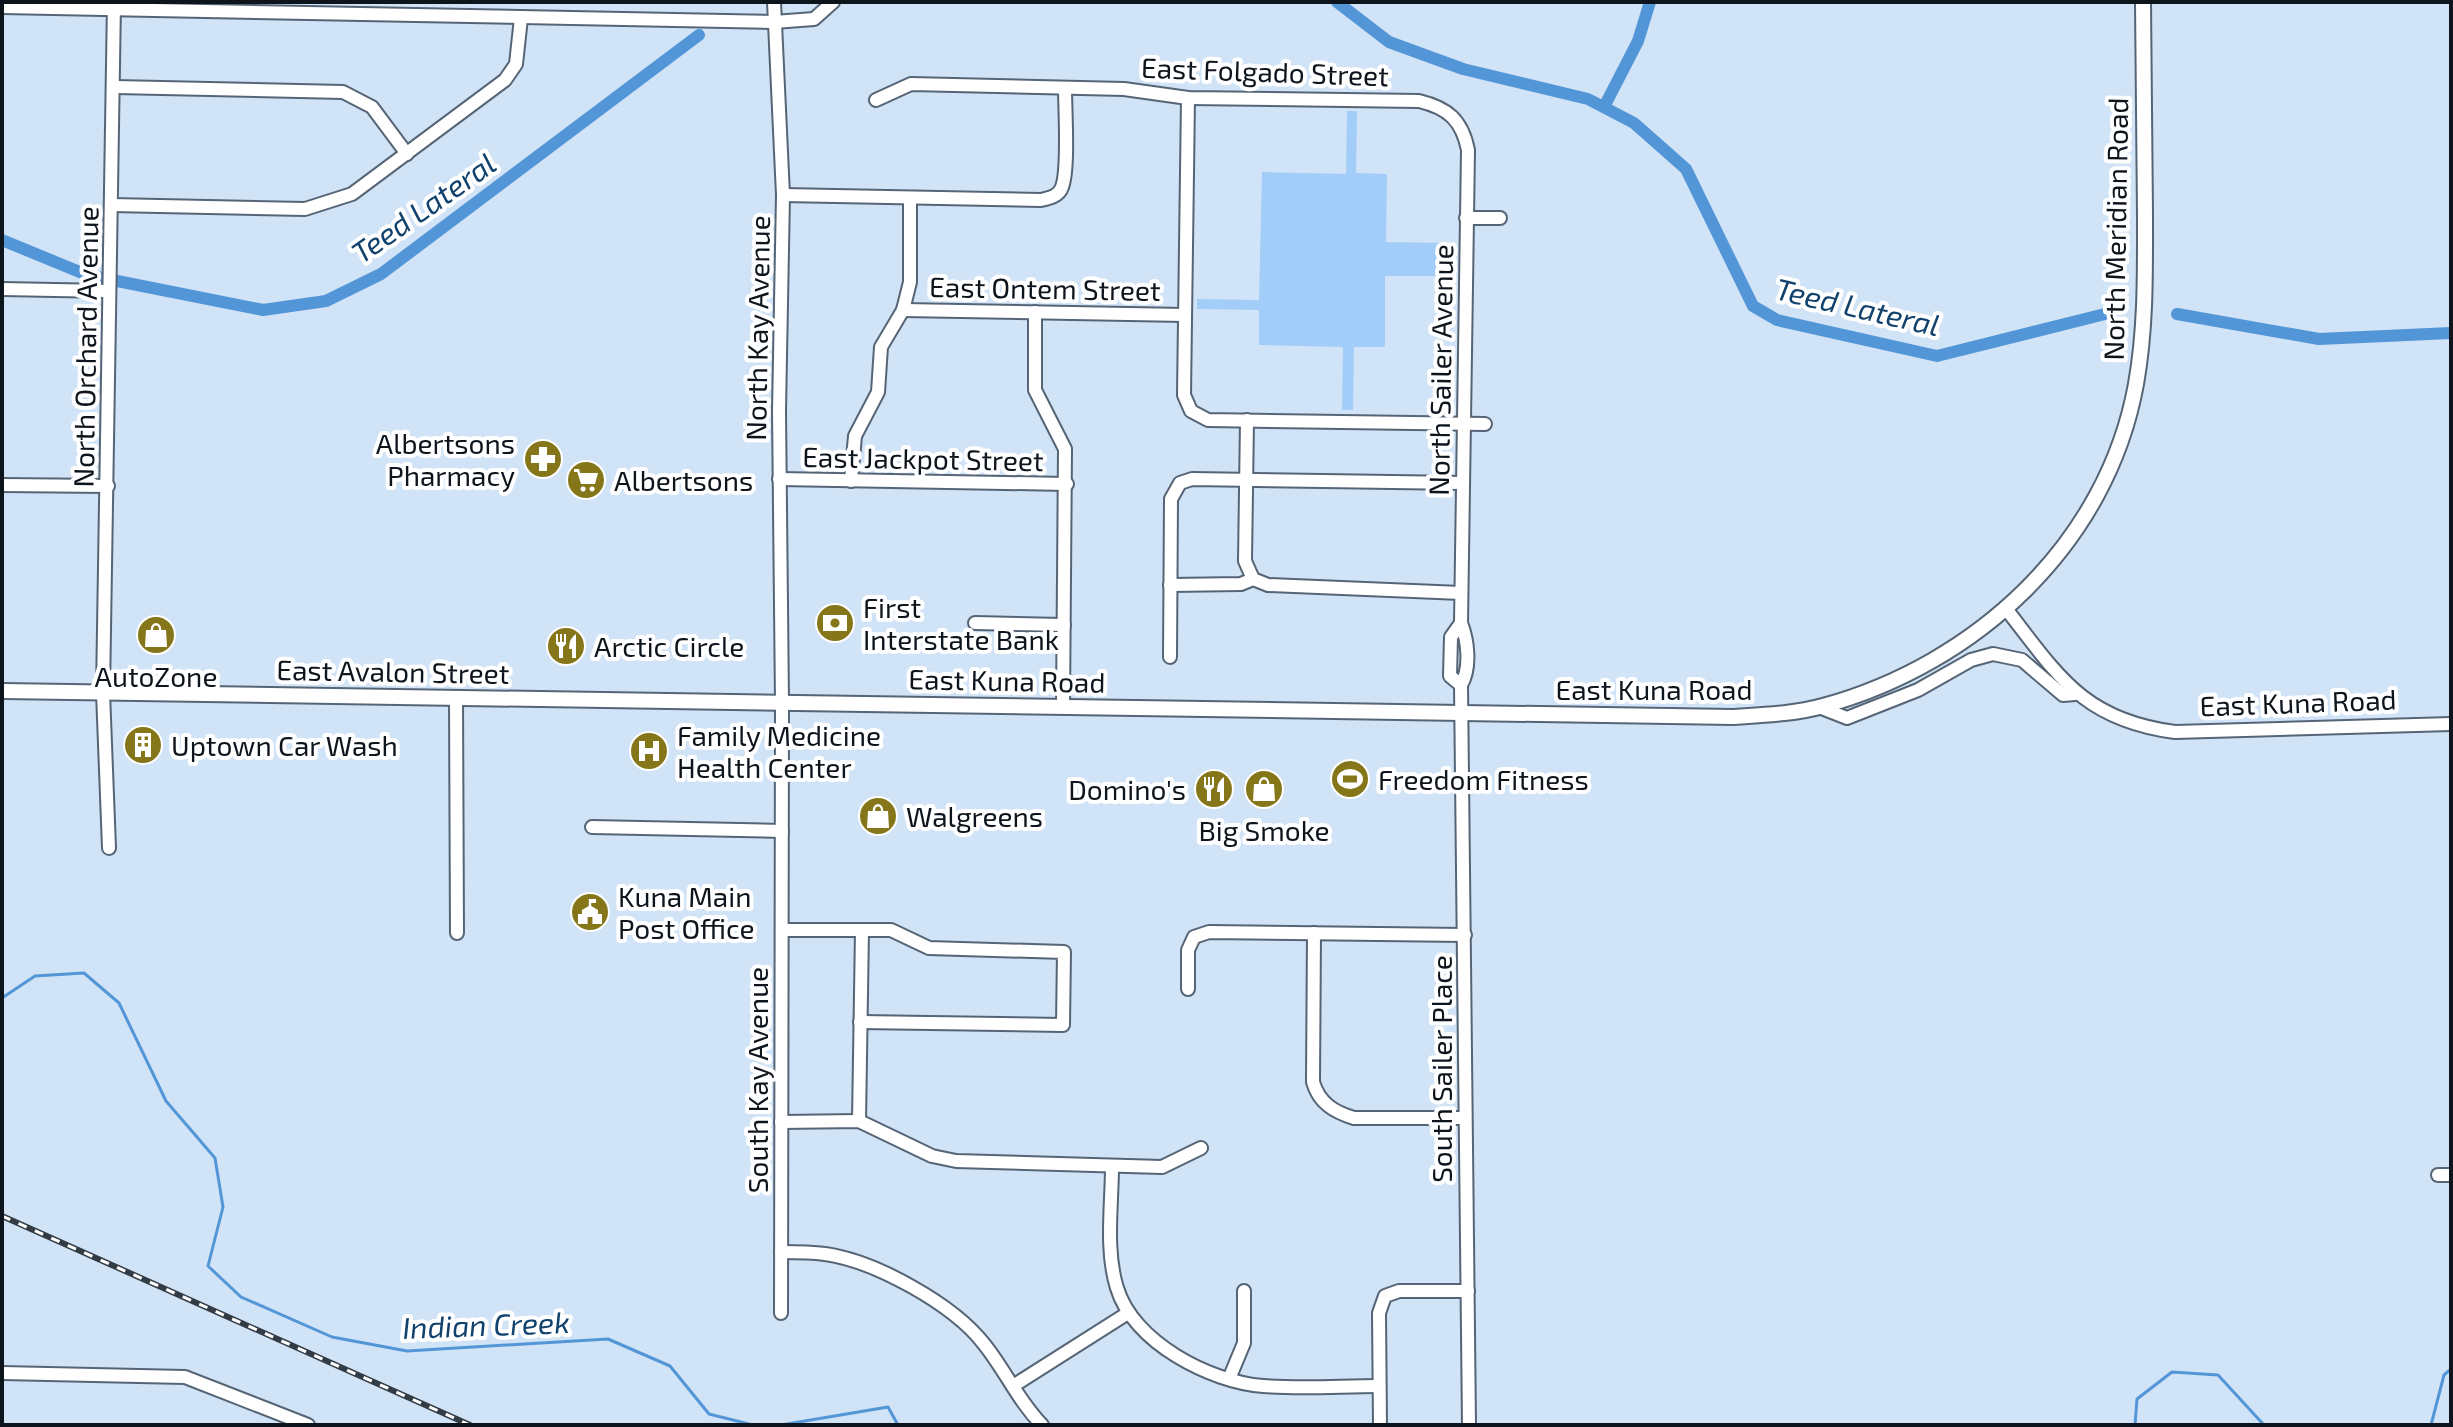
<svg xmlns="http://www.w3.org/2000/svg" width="2453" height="1427" viewBox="0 0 2453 1427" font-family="'Exo 2',sans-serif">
<rect width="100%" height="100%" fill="#d1e3f6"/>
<!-- green -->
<path fill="#a2cdf9" d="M1347 111H1357L1356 173 1387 174 1386 242 1451 243V276H1385V347H1354L1353 410H1342L1343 347 1259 345V310L1197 309V299L1259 300 1262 172 1346 174Z"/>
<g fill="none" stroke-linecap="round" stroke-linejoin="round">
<!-- stream -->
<g stroke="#5396d8" stroke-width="3">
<path d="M2 998 35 976 84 973 119 1003 166 1101 215 1158 223 1207 208 1266 241 1297 332 1337 407 1351 608 1339 670 1366 709 1414 753 1425"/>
<path d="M781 1425 888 1407 898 1425"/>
<path d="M2135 1425 2137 1399 2172 1372 2218 1375 2264 1425"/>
<path d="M2431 1425 2444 1375 2451 1369"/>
</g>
<!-- canal -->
<g stroke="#5396d8" stroke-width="12">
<path d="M1337 2 1389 42 1463 69 1588 99 1634 123 1686 169 1753 306 1777 320 1937 356 2109 313"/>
<path d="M1604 107 1638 41 1650 2"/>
<path d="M2 240 87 275 263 310 326 301 381 274 699 35"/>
<path d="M2177 314 2319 339 2451 333"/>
</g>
<!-- minor casing -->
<g stroke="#556576" stroke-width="16">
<g id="minor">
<path d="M774 2 783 195 779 411 782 703 781 1313"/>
<path d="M2 7 774 22 814 19 833 2"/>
<path d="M115 87 343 92 372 107 407 154"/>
<path d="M1188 98 1184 395 1191 411 1208 420 1485 424"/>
<path d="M876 100 911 84 1124 89 1188 98 1419 101C1448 108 1462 120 1468 150L1461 623"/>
<path d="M783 195 1041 200C1050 198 1059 196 1062 187 1069 169 1065 111 1065 88"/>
<path d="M111 205 305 209 352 194 505 80 516 64 521 18"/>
<path d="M1466 218H1500"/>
<path d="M2 289 108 291"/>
<path d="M903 310 1185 315"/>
<path d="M1035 312V390L1065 449 1063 707"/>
<path d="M1247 420 1245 561 1253 579 1268 585 1461 593"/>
<path d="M779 479 1067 484"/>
<path d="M851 481 855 436 878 392 881 347 903 310 910 282V198"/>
<path d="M2 485 108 486"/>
<path d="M1170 585 1241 584 1253 579"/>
<path d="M2007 610C2059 677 2084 720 2175 732L2451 724"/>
<path d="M975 623 1064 625"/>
<path d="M1170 657 1171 499 1180 483 1192 479 1462 483"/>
<path d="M1461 685 1450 676 1451 637 1461 623C1468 641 1471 668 1461 685L1469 1425"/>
<path d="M456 698 457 933"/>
<path d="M1819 707 1847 718 1918 690 1971 660 1993 654 2022 660 2063 695 2075 694"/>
<path d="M592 827 782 831"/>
<path d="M109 848 103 692 114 2"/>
<path d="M782 930H891L929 948 1064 952 1063 1025 860 1022"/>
<path d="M1314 933 1313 1082C1319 1103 1334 1112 1354 1118H1465"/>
<path d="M1188 989V950L1194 937 1209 932 1465 935"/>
<path d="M859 1121 862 930"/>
<path d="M781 1122 859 1121 932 1156 956 1161 1162 1167 1201 1148"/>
<path d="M1112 1166C1112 1205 1105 1250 1117 1288 1133 1342 1210 1382 1263 1386 1301 1389 1341 1386 1379 1386"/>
<path d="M2438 1175H2451"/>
<path d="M781 1252C795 1252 810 1252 825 1254 875 1261 953 1304 984 1344 1005 1370 1019 1402 1042 1425"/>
<path d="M2 1373 185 1377 308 1425"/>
<path d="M1229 1379 1244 1343V1291"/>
<path d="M1013 1386 1128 1313"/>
<path d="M1380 1425 1379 1313 1385 1296 1399 1291H1468"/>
</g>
</g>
<!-- major casing -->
<g stroke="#556576" stroke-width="18">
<path id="major" d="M2 691 1733 717C1763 715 1794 714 1823 706 1976 664 2107 544 2136 384 2146 328 2145 272 2145 215 2144 144 2144 73 2143 2"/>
</g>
<!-- minor -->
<use href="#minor" stroke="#fff" stroke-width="12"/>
<!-- major -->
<use href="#major" stroke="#fff" stroke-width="14"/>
<!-- rail casing -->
<g stroke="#333c45" stroke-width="6">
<path id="rail" d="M2 1216 470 1425"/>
</g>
<!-- rail -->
<use href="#rail" stroke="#fff" stroke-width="3" stroke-dasharray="9" stroke-linecap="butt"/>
</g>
<!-- icons -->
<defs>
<g id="pharmacy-disc" transform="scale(2)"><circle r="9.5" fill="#85761a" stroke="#fff"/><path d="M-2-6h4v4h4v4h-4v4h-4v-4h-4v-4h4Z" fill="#fff"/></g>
<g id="supermarket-disc" transform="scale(2)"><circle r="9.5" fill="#85761a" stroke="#fff"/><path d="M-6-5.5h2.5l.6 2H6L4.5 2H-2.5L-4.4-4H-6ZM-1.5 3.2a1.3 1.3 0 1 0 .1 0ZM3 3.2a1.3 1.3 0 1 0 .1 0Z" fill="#fff"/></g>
<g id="bank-disc" transform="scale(2)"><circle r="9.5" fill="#85761a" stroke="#fff"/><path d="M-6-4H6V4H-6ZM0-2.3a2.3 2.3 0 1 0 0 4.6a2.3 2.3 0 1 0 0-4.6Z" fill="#fff"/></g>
<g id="shop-disc" transform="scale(2)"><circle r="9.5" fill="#85761a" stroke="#fff"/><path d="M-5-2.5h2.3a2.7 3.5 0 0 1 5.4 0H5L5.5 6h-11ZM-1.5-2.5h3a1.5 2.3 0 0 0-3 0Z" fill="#fff"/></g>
<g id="restaurant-disc" transform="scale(2)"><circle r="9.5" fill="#85761a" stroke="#fff"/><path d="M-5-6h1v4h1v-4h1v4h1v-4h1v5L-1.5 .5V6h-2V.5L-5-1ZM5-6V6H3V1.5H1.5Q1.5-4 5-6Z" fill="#fff"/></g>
<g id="building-disc" transform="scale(2)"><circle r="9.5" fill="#85761a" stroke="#fff"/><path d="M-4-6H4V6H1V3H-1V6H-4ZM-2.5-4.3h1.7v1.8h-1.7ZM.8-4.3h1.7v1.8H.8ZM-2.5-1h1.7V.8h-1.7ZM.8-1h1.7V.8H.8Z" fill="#fff"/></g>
<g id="hospital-disc" transform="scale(2)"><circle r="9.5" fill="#85761a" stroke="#fff"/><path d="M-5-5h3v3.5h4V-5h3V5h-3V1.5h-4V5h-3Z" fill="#fff"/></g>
<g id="stadium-disc" transform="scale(2)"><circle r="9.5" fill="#85761a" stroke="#fff"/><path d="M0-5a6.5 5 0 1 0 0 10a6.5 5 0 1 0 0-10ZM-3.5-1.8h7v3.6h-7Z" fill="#fff"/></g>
<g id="civic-disc" transform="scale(2)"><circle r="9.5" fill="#85761a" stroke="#fff"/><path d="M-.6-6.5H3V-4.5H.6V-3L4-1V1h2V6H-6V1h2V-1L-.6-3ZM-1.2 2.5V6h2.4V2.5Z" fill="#fff"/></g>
</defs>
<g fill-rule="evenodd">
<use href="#pharmacy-disc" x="543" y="459"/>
<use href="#supermarket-disc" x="586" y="480"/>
<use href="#bank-disc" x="835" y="623"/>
<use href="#shop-disc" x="156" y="635"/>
<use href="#restaurant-disc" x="566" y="646"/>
<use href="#building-disc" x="143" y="745"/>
<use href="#hospital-disc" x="649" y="751"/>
<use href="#stadium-disc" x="1350" y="779"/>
<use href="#restaurant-disc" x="1214" y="789"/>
<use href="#shop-disc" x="1264" y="789"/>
<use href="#shop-disc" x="878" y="816"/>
<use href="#civic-disc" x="590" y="912"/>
</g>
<g text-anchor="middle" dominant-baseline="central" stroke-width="8" stroke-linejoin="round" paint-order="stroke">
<!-- street labels -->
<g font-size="28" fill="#0e141b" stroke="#fff">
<text transform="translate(1265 71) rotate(2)">East Folgado Street</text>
<text transform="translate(2115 229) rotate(-89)">North Meridian Road</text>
<text transform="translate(1045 288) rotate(1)">East Ontem Street</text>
<text transform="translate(757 328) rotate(-89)">North Kay Avenue</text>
<text transform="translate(85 347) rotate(-89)">North Orchard Avenue</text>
<text transform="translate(1440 370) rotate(-89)">North Sailer Avenue</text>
<text transform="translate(923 458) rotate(1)">East Jackpot Street</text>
<text transform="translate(393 671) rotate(1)">East Avalon Street</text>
<text transform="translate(1007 680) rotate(1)">East Kuna Road</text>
<text x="1654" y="689">East Kuna Road</text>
<text transform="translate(2298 702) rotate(-2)">East Kuna Road</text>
<text transform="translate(1441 1069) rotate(-90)">South Sailer Place</text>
<text transform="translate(757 1080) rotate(-90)">South Kay Avenue</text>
</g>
<!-- poi labels -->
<g font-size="28" fill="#0e141b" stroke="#fff" text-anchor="start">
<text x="515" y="443" text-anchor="end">Albertsons<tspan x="515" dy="32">Pharmacy</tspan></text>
<text x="614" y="480">Albertsons</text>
<text x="863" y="607">First<tspan x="863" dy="32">Interstate Bank</tspan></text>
<text x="594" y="646">Arctic Circle</text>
<text x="156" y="676" text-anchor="middle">AutoZone</text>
<text x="677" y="735">Family Medicine<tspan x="677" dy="32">Health Center</tspan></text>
<text x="171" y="745">Uptown Car Wash</text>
<text x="1378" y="779">Freedom Fitness</text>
<text x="1186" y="789" text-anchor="end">Domino's</text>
<text x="906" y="816">Walgreens</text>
<text x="1264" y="830" text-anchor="middle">Big Smoke</text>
<text x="618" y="896">Kuna Main<tspan x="618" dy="32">Post Office</tspan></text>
</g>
<!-- water labels -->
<g font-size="30" font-style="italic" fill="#11426d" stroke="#fff">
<text transform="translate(423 207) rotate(-35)">Teed Lateral</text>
<text transform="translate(1858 306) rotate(13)">Teed Lateral</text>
<text transform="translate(486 1324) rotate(-2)">Indian Creek</text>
</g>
</g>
<!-- border -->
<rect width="2453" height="1427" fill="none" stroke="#0e141b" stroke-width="8"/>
</svg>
